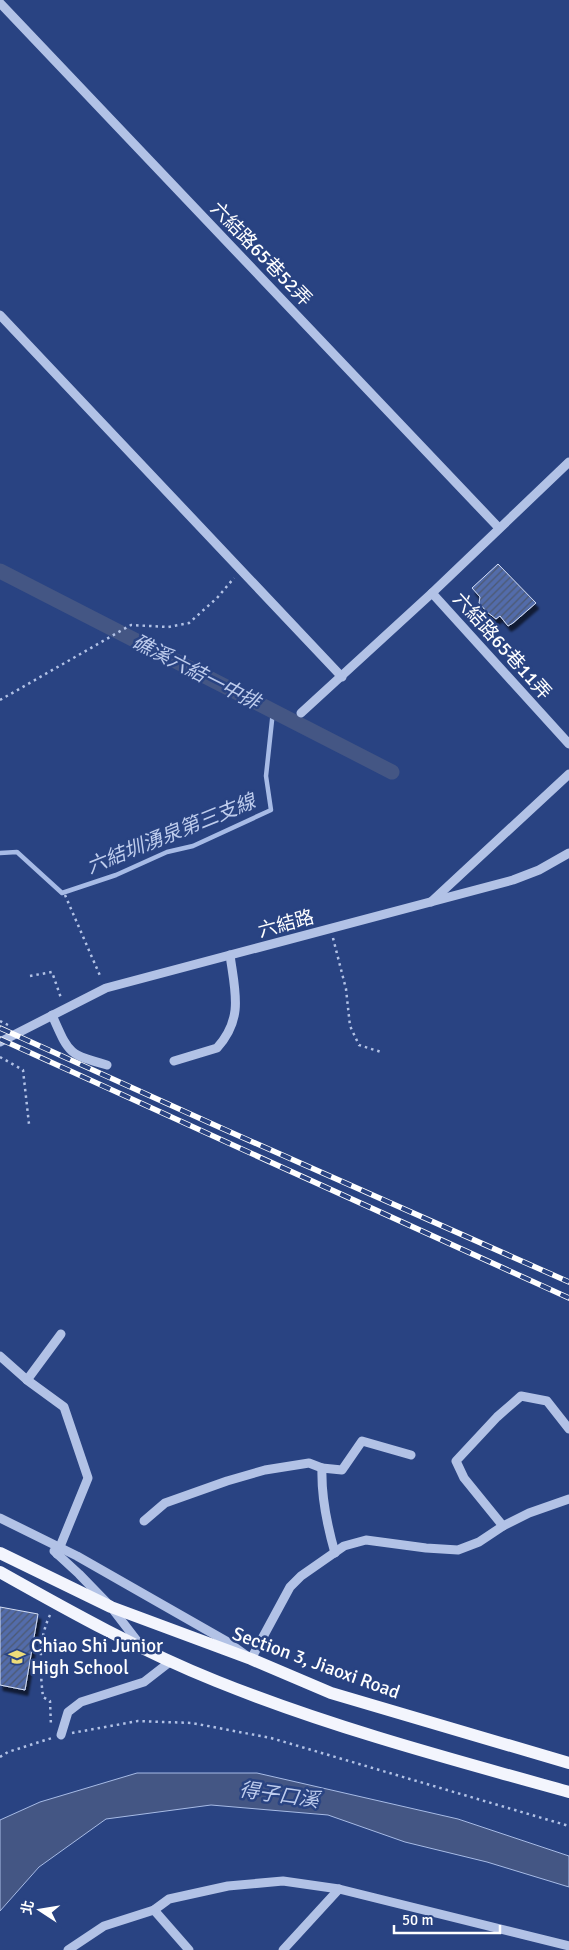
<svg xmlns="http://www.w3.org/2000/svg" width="569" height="1950" viewBox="0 0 569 1950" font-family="Signika,'Noto Sans TC',sans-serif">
<defs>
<pattern id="building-hatch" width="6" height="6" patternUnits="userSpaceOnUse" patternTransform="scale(1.25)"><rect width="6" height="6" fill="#526caa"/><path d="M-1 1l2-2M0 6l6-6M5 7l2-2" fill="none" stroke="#4e5972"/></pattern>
<filter id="shadow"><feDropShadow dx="3" dy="5.5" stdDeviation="1" flood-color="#0009"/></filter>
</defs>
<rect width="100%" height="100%" fill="#294382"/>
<!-- water -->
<path fill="#445684" stroke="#a7bbe6" d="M137 1773H257L458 1819 569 1856V1887L487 1862 405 1842 328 1815 211 1805 106 1819 39 1867 0 1911V1820L40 1802Z"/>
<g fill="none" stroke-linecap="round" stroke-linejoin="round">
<!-- stream -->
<path stroke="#a7bbe6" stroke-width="4.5" d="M0 853 17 852 62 893 116 875 167 852 193 846 271 810 266 776 273 711"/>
<!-- canal -->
<path stroke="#445684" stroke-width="15" d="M0 571 392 772"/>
</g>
<!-- building -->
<g fill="url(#building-hatch)" stroke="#d5dff5" filter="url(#shadow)">
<path d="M498 564 536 603 513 623 508 626 500 616 496 619 487 612 479 603 480 597 472 588Z"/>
<path d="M0 1607 38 1614 25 1690 0 1685Z"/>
</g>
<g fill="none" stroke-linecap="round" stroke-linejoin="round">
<!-- path -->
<g stroke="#b2c2e6" stroke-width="2.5" stroke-dasharray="2.5 4" stroke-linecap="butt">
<path d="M0 700 131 625 168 627 189 623 217 598 234 578"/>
<path d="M65 895 101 978"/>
<path d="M333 938 346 989 350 1026 359 1045 381 1052"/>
<path d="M30 976 52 972 61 998"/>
<path d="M0 1021 8 1025"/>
<path d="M0 1057 23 1070 29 1124"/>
<path d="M50 1615C38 1639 40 1671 43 1697L50 1701 51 1726"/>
<path d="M72 1733 138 1721 192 1723 271 1738 569 1826"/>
<path d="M0 1757 8 1752 52 1738"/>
</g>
<!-- minor -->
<g stroke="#b2c2e6" stroke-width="9">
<path d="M0 3 499 528"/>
<path d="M0 315 342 677"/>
<path d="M432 593 569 744"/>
<path d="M301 713 432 593 569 462"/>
<path d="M431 902 569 774"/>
<path d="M52 1015C69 1053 67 1054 107 1065"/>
<path d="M0 1042 106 988 513 880 539 870 569 853"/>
<path d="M174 1061 217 1048C244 1018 235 992 230 955"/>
<path d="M0 1356 27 1380 61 1334"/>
<path d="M27 1380 64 1407 88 1478 57 1554"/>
<path d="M0 1518 77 1556 226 1641 251 1659 290 1587 301 1576 344 1546 366 1540 426 1548 458 1550 479 1542 503 1526 529 1513 569 1499"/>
<path d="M144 1521 165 1503 227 1481 265 1470 309 1463 322 1468"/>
<path d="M503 1526 464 1478 456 1461 497 1417 521 1396 547 1401 569 1429"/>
<path d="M54 1551 79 1574 111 1607 141 1646"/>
<path d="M335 1553C327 1525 321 1497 322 1468L342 1470 362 1441 411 1455"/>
<path d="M61 1735 68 1712 81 1702 144 1682 171 1661"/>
<path d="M154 1910 189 1950"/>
<path d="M68 1950 104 1926 154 1910 169 1899 228 1886 283 1881 339 1889 569 1946"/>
<path d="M283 1950 339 1889"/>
</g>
<!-- major -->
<g stroke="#f3f5fd" stroke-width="12">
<path d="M0 1553 111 1607 251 1659 331 1693 569 1763"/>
<path d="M0 1572C71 1612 141 1651 216 1681 330 1727 450 1759 569 1792"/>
</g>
<!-- rail casing -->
<g stroke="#fff" stroke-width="5.5">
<g id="rail">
<path d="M0 1028 219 1127 569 1282"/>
<path d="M0 1039 569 1298"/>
</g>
</g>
<!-- rail -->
<use href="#rail" stroke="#294382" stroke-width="4" stroke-dasharray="11" stroke-linecap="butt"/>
</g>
<!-- icons -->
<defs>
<g id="school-bare" transform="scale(1.35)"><path d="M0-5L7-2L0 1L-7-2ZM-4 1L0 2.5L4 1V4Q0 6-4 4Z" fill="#eddc79" stroke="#294382" stroke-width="2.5" paint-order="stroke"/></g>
</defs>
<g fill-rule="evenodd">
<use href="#school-bare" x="17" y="1657"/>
</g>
<g text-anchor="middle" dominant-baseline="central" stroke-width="5" stroke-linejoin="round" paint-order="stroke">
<!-- street labels -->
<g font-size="19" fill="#fff" stroke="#294382">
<text transform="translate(261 254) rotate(46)">六結路65巷52弄</text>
<text transform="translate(502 646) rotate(48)">六結路65巷11弄</text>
<text transform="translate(286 924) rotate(-15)">六結路</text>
<text transform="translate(316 1663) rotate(20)">Section 3, Jiaoxi Road</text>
</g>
<!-- poi labels -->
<g font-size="19" fill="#fff" stroke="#294382" text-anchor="start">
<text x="31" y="1646">Chiao Shi Junior<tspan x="31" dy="22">High School</tspan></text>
</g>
<!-- water labels -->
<g font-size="20" font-style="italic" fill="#becced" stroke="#294382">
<text transform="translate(196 672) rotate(27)">礁溪六結一中排</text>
<text transform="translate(171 834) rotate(-22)">六結圳湧泉第三支線</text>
<text transform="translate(279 1795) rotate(8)">得子口溪</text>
</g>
</g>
<!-- north arrow -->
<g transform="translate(40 1910) rotate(282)" stroke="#294382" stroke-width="4" paint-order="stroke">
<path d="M0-4L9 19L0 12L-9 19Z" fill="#ffffff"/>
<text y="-8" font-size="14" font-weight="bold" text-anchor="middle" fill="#ffffff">北</text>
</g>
<!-- scale -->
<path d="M394 1925v8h106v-8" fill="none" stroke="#ffffff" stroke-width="2.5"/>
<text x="402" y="1925" font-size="15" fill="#ffffff" stroke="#294382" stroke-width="4" paint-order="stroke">50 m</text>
</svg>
